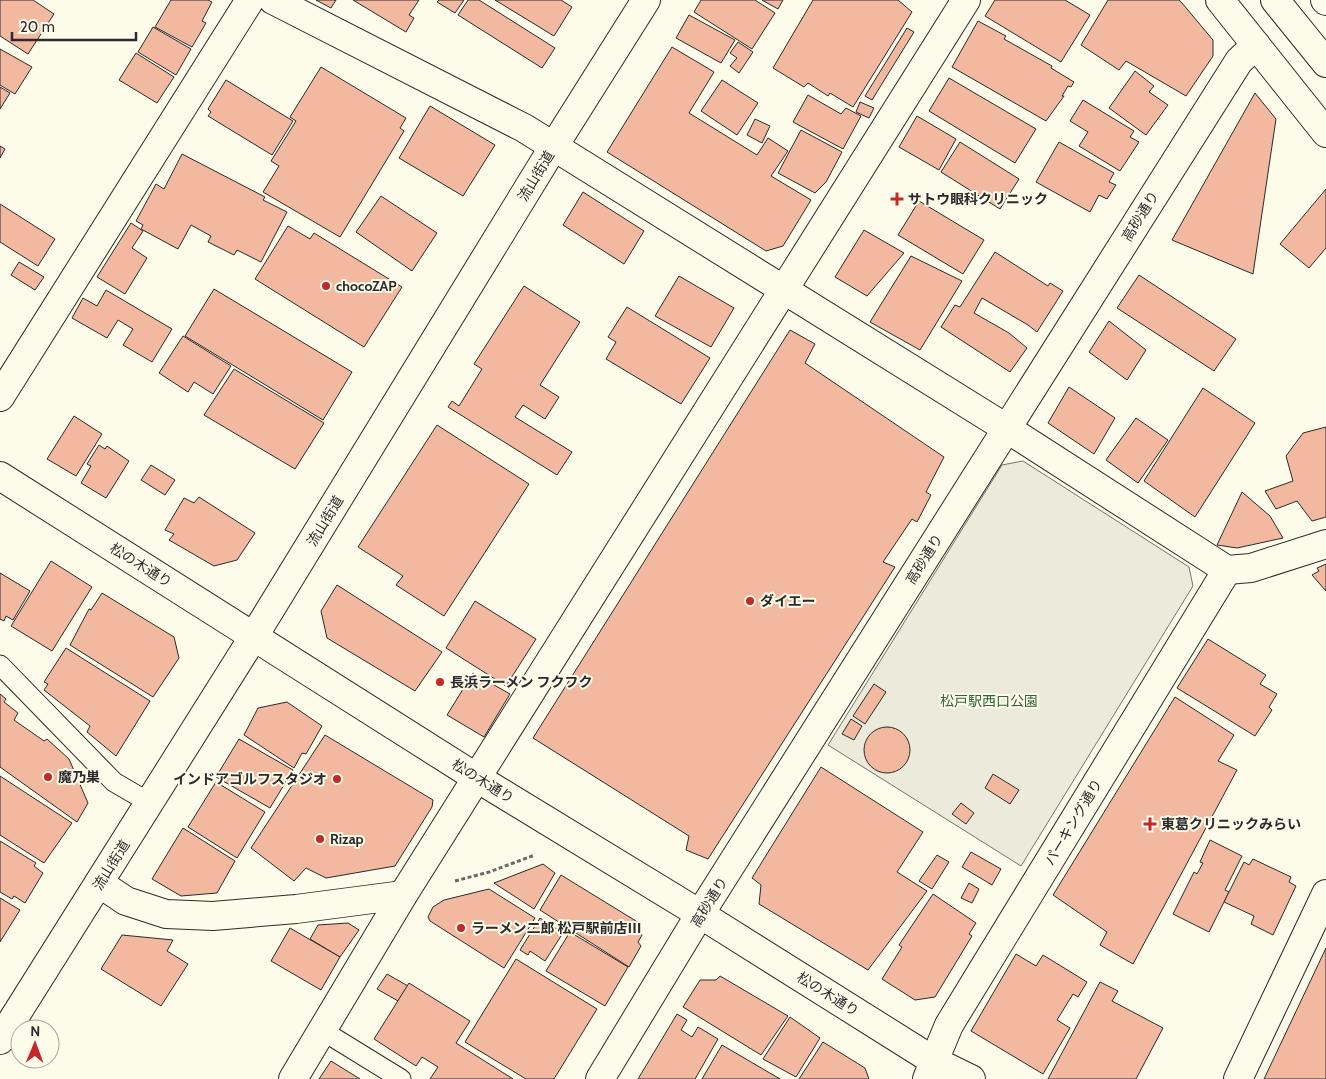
<svg xmlns="http://www.w3.org/2000/svg" width="1326" height="1079" viewBox="0 0 1326 1079" font-family="Cabin,'Noto Sans JP',sans-serif">
<rect width="100%" height="100%" fill="#fdfbea"/>
<!-- green -->
<path fill="#ecebdb" stroke="#74746e" d="M1023 461 1189 567 1193 586 1021 866 828 745 1002 465Z"/>
<!-- building -->
<g fill="#f2b8a0" stroke="#2b2b2b">
<path d="M0 0H33L54 14 28 54 0 36Z"/>
<path d="M171 0H208L212 2 202 21 206 23 192 47 155 27Z"/>
<path d="M316 0H336L331 8Z"/>
<path d="M353 0H419L409 15 414 18 406 32Z"/>
<path d="M439 0H464L455 13 437 2Z"/>
<path d="M468 0H479L555 48 542 68 458 15Z"/>
<path d="M495 0H561L572 7 554 36Z"/>
<path d="M701 0H755L775 13 752 49 694 12Z"/>
<path d="M762 0H783L778 9Z"/>
<path d="M813 0H898L912 12 853 107 830 93 828 96 808 83 804 87 773 68Z"/>
<path d="M995 0H1065L1090 15 1061 62 985 16Z"/>
<path d="M1108 0H1179L1182 3 1213 40V56L1186 96 1126 61 1119 70 1081 45Z"/>
<path d="M689 15 735 40 721 63 676 38Z"/>
<path d="M978 21 1006 36 1004 39 1052 66 1051 68 1074 82 1071 87 1068 86 1062 96H1064L1046 121 952 67Z"/>
<path d="M153 27 191 49 176 75 138 52Z"/>
<path d="M907 28 914 32 872 100 865 96Z"/>
<path d="M738 42 753 52 739 73 730 66 737 58 730 53Z"/>
<path d="M672 47 714 72 689 113 757 155 768 138 788 151 771 176 811 200 783 246 766 251 607 152Z"/>
<path d="M0 49 32 67 15 94 0 85Z"/>
<path d="M136 53 174 77 157 103 119 80Z"/>
<path d="M321 67 406 118 400 128 404 131 340 237 263 192 279 166 271 161 296 121 290 117Z"/>
<path d="M1135 71 1154 86 1149 92 1168 105 1146 135 1109 108Z"/>
<path d="M949 78 1036 129 1015 163 929 111Z"/>
<path d="M226 80 293 121 272 155 208 116 211 112 208 109Z"/>
<path d="M722 80 758 103 737 135 701 111Z"/>
<path d="M0 87 10 93 0 109Z"/>
<path d="M1255 93 1276 119 1253 274 1172 240Z"/>
<path d="M808 95 841 114 846 108 861 116 843 149 793 122Z"/>
<path d="M1083 100 1134 131 1130 137 1139 142 1120 171 1079 146 1088 132 1070 121Z"/>
<path d="M860 102 874 108 869 118 856 112Z"/>
<path d="M430 106 495 145 463 196 399 158Z"/>
<path d="M917 116 956 139 939 170 899 147Z"/>
<path d="M755 119 770 126 762 143 747 135Z"/>
<path d="M801 130 842 152 826 182 815 193 778 173Z"/>
<path d="M960 142 1019 179 1000 209 941 172Z"/>
<path d="M1059 142 1114 173 1109 182 1116 185 1107 199 1099 195 1090 212 1036 182Z"/>
<path d="M0 146 5 149 0 158Z"/>
<path d="M182 154 265 197 263 200 287 212 261 262 237 250 234 255 208 242 211 236 191 225 178 249 141 229 143 225 136 221 156 184 164 189Z"/>
<path d="M1326 189V248L1309 268 1280 244Z"/>
<path d="M583 192 644 231 624 264 563 225Z"/>
<path d="M381 196 437 233 412 271 356 232Z"/>
<path d="M919 201 984 240 963 274 898 235Z"/>
<path d="M0 204 55 239 38 266 0 242Z"/>
<path d="M131 223 143 231 132 248 147 258 125 294 97 277Z"/>
<path d="M288 226 310 239 314 233 402 287 364 347 255 279Z"/>
<path d="M864 230 904 253 867 296 835 277Z"/>
<path d="M995 252 1048 286 1050 283 1063 291 1037 332 1028 325 982 298 974 313 1009 333 1027 348 1010 372 941 327 955 305 960 307Z"/>
<path d="M911 256 962 281 920 350 870 322Z"/>
<path d="M19 262 44 277 35 290 11 275Z"/>
<path d="M1139 275 1236 339 1214 371 1117 308Z"/>
<path d="M679 276 734 308 711 347 655 316Z"/>
<path d="M524 286 580 322 540 385 559 397 545 419 523 405 515 417 572 452 557 475 448 407 452 401 459 406 482 369 474 364Z"/>
<path d="M214 289 352 372 323 420 185 336Z"/>
<path d="M106 290 172 329 152 362 123 345 133 329 118 320 107 338 72 318 83 298 97 306Z"/>
<path d="M627 307 710 358 681 404 606 359 616 342 608 337Z"/>
<path d="M1109 321 1146 350 1127 380 1089 352Z"/>
<path d="M790 330 815 344 805 363 944 457 926 492 931 495 917 522 912 519 883 562 895 567 708 859 686 850 689 836 533 738Z"/>
<path d="M183 336 231 366 213 394 194 382 188 392 159 373Z"/>
<path d="M234 369 324 423 295 469 204 415Z"/>
<path d="M1069 387 1115 418 1094 454 1048 423Z"/>
<path d="M1203 388 1255 423 1195 517 1144 481Z"/>
<path d="M74 416 102 434 76 476 47 459Z"/>
<path d="M1136 418 1168 440 1138 483 1106 460Z"/>
<path d="M437 425 529 484 444 616 396 585 403 576 358 547Z"/>
<path d="M1326 427V517L1312 521 1297 501 1276 509 1265 491 1293 481 1286 456 1303 433Z"/>
<path d="M99 445 105 449 107 446 129 461 106 498 81 483 91 466 87 464Z"/>
<path d="M151 465 175 480 165 495 141 480Z"/>
<path d="M1242 492 1270 516 1283 538 1237 548 1217 545Z"/>
<path d="M199 497 255 533 237 560 214 566 169 540 174 534 165 530 184 498 194 503Z"/>
<path d="M51 561 92 587 52 651 11 626Z"/>
<path d="M1326 564V591L1312 575 1319 571 1317 568Z"/>
<path d="M0 573 30 591 13 620 6 616 4 621 0 619Z"/>
<path d="M337 585 442 652 415 691 327 638 321 611Z"/>
<path d="M102 593 174 637 179 658 153 697 70 645 89 609 91 610Z"/>
<path d="M475 601 536 639 506 686 446 648Z"/>
<path d="M1208 639 1266 675 1260 684 1277 694 1269 707 1272 710 1255 736 1177 688Z"/>
<path d="M66 648 150 701 116 756 87 732 90 726 44 690 48 684 44 682Z"/>
<path d="M473 673 510 694 484 737 447 715Z"/>
<path d="M874 684 886 692 865 724 853 716Z"/>
<path d="M0 694 6 699 4 702 18 713 14 720 44 741 47 739 69 759 88 803 77 822 0 767Z"/>
<path d="M1175 697 1234 735 1218 761 1237 770 1133 964 1100 945 1107 932 1053 895Z"/>
<path d="M287 702 322 726 306 754 302 753 294 768 244 735 258 708Z"/>
<path d="M851 719 862 726 854 740 842 734Z"/>
<circle cx="887" cy="750" r="23"/>
<path d="M325 735 433 800 432 807 395 866 326 878 306 868 294 881 251 848Z"/>
<path d="M239 739 293 770 270 808 216 777Z"/>
<path d="M821 767 923 832 897 872 927 891 868 970 759 904 761 885 752 878Z"/>
<path d="M993 774 1019 790 1010 804 985 788Z"/>
<path d="M0 776 72 823 44 863 0 835Z"/>
<path d="M216 782 265 812 237 858 188 827Z"/>
<path d="M961 803 974 813 966 824 952 814Z"/>
<path d="M183 828 235 861 217 893 181 896 152 879Z"/>
<path d="M1210 840 1242 856 1225 890 1229 892 1209 932 1173 914 1194 872 1197 874 1203 863 1200 862Z"/>
<path d="M0 841 36 863 34 866 43 873 25 903 14 896 12 899 0 892Z"/>
<path d="M971 852 1001 869 992 885 962 867Z"/>
<path d="M937 855 949 862 932 889 919 881Z"/>
<path d="M1253 859 1291 877 1289 882 1296 886 1273 935 1251 924 1254 916 1224 902 1244 862 1249 865Z"/>
<path d="M543 864 555 873 534 909 494 883Z"/>
<path d="M561 875 636 921 642 935 638 942 641 946 629 967 540 910Z"/>
<path d="M969 883 979 889 972 903 961 898Z"/>
<path d="M489 889 535 918 504 968 430 921 428 917 433 907 444 900Z"/>
<path d="M933 894 976 923 969 934 972 936 935 997 915 1000 882 979 902 947 899 945Z"/>
<path d="M0 898 20 910 0 942Z"/>
<path d="M540 918 563 933 545 961 530 951 528 955 520 950Z"/>
<path d="M348 923 359 930 340 957 310 939 318 925Z"/>
<path d="M290 928 340 957 321 990 271 961Z"/>
<path d="M570 932 628 967 605 1006 546 971Z"/>
<path d="M122 935 173 940 167 951 188 964 161 1006 101 969Z"/>
<path d="M1326 948V1079H1264Z"/>
<path d="M1016 954 1036 966 1043 955 1087 982 1078 997 1073 994 1057 1020 1070 1028 1043 1074 971 1031Z"/>
<path d="M516 959 597 1009 554 1079H526L465 1042Z"/>
<path d="M387 974 408 986 398 1001 377 989Z"/>
<path d="M720 976 788 1016 761 1055 683 1007 700 980H716Z"/>
<path d="M1100 982 1118 991 1112 1001 1163 1028 1136 1079H1048Z"/>
<path d="M409 983 470 1021 456 1043 513 1079H430L438 1067 422 1057 416 1066 374 1039Z"/>
<path d="M677 1014 687 1020 681 1030 692 1037 698 1027 718 1039 695 1079H638Z"/>
<path d="M790 1017 820 1038 796 1077 763 1059Z"/>
<path d="M823 1042 865 1068 869 1079H799Z"/>
<path d="M722 1045 780 1079H702Z"/>
<path d="M331 1061 360 1079H319Z"/>
</g>
<g fill="none" stroke-linecap="round" stroke-linejoin="round">
<!-- service casing -->
<g stroke="#2b2b2b" stroke-width="21">
<g id="service">
<path d="M0 665 114 782 150 803"/>
<path d="M323 1031 401 1079"/>
</g>
</g>
<!-- minor casing -->
<g stroke="#2b2b2b" stroke-width="30">
<g id="minor">
<path d="M273 0 524 128 1006 428 1227 570 1251 568 1326 544"/>
<path d="M1220 0 1326 133"/>
<path d="M1325 0 1326 1"/>
<path d="M0 397 250 0"/>
<path d="M99 883 126 901 166 914 213 916 296 909 403 895"/>
<path d="M293 1079 403 895 966 0"/>
<path d="M600 1079 700 914 1239 61 1256 45"/>
<path d="M971 1079 934 1061 949 1025 1227 570"/>
<path d="M1238 1079 1326 894"/>
</g>
</g>
<!-- tertiary casing -->
<g stroke="#2b2b2b" stroke-width="30">
<g id="tertiary">
<path d="M1275 0 1326 63"/>
<path d="M0 476 477 778 700 914 934 1061 927 1079"/>
</g>
</g>
<!-- primary casing -->
<g stroke="#2b2b2b" stroke-width="30">
<path id="primary" d="M0 1040 254 636 554 146 646 0"/>
</g>
<!-- path -->
<path stroke="#6a6964" stroke-width="3" stroke-dasharray="4 2.5" stroke-linecap="butt" d="M455 881 489 872 535 855"/>
<!-- service -->
<use href="#service" stroke="#fdfbea" stroke-width="19"/>
<!-- minor -->
<use href="#minor" stroke="#fdfbea" stroke-width="28"/>
<!-- tertiary -->
<use href="#tertiary" stroke="#fdfbea" stroke-width="28"/>
<!-- primary -->
<use href="#primary" stroke="#fdfbea" stroke-width="28"/>
</g>
<!-- markers -->
<g fill="#c62828" stroke="#fdfbea" stroke-width="2">
<path d="M894.5 191.5h5v5h5v5h-5v5h-5v-5h-5v-5h5z"/>
<circle cx="326" cy="286" r="5"/>
<circle cx="750" cy="601" r="5"/>
<circle cx="440" cy="682" r="5"/>
<circle cx="48" cy="777" r="5"/>
<circle cx="337" cy="779" r="5"/>
<path d="M1147.5 816.5h5v5h5v5h-5v5h-5v-5h-5v-5h5z"/>
<circle cx="320" cy="839" r="5"/>
<circle cx="461" cy="928" r="5"/>
</g>
<g text-anchor="middle" dominant-baseline="central" stroke-width="4" stroke-linejoin="round" paint-order="stroke">
<!-- street labels -->
<g font-size="14" fill="#2b2b2b" stroke="#fdfbea">
<text transform="translate(536 176) rotate(-59)">流山街道</text>
<text transform="translate(1140 216) rotate(-58)">高砂通り</text>
<text transform="translate(325 521) rotate(-59)">流山街道</text>
<text transform="translate(924 559) rotate(-58)">高砂通り</text>
<text transform="translate(141 565) rotate(32)">松の木通り</text>
<text transform="translate(483 781) rotate(32)">松の木通り</text>
<text transform="translate(1073 822) rotate(-59)">パーキング通り</text>
<text transform="translate(111 865) rotate(-58)">流山街道</text>
<text transform="translate(709 902) rotate(-58)">高砂通り</text>
<text transform="translate(828 994) rotate(32)">松の木通り</text>
</g>
<!-- poi labels -->
<g font-size="14" font-weight="bold" fill="#2b2b2b" stroke="#fdfbea" text-anchor="start">
<text x="908" y="199">サトウ眼科クリニック</text>
<text x="336" y="286">chocoZAP</text>
<text x="760" y="601">ダイエー</text>
<text x="450" y="682">長浜ラーメン フクフク</text>
<text x="58" y="777">魔乃巣</text>
<text x="327" y="779" text-anchor="end">インドアゴルフスタジオ</text>
<text x="1161" y="824">東葛クリニックみらい</text>
<text x="330" y="839">Rizap</text>
<text x="471" y="928">ラーメン二郎 松戸駅前店Ⅲ</text>
</g>
<!-- park labels -->
<g font-size="14" fill="#34623c" stroke="#fdfbea">
<text x="989" y="701">松戸駅西口公園</text>
</g>
</g>
<!-- north arrow -->
<g transform="translate(35 1044) rotate(1)"><circle r="24" fill="#fdfbea" stroke="#a9a89e"/>
<path d="M0-4L9 19L0 12L-9 19Z" fill="#c62828"/>
<text y="-8" font-size="14" font-weight="bold" text-anchor="middle" fill="#2b2b2b">N</text>
</g>
<!-- scale -->
<path d="M12 32v8h124v-8" fill="none" stroke="#2b2b2b" stroke-width="2.5"/>
<text x="20" y="32" font-size="15" fill="#2b2b2b" stroke="#fdfbea" stroke-width="4" paint-order="stroke">20 m</text>
</svg>
